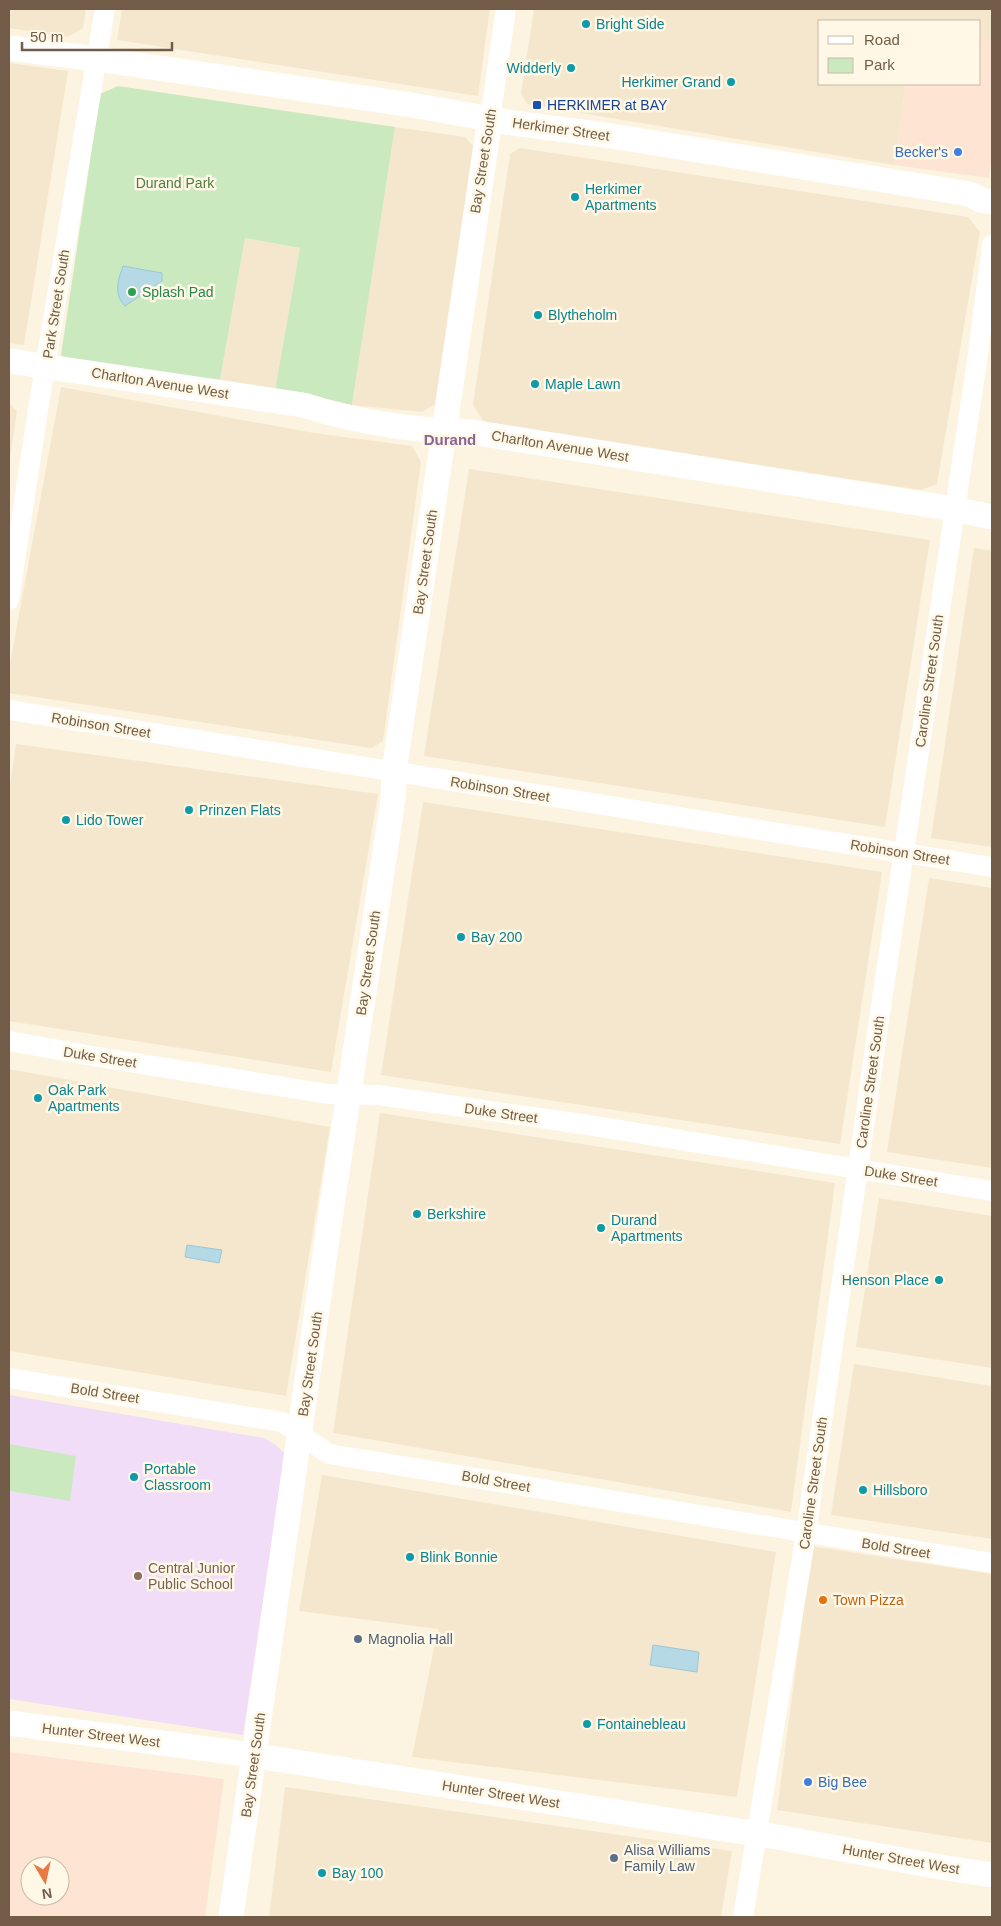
<svg xmlns="http://www.w3.org/2000/svg" width="1001" height="1926" viewBox="0 0 1001 1926" font-family="Arial,sans-serif">
<rect width="100%" height="100%" fill="#fcf4e0"/>
<!-- residential -->
<g fill="#f4e7ce">
<path d="M9 9H86L83 28 68 37 9 28Z"/>
<path d="M122 9H490L478 96 117 40Z"/>
<path d="M534 9H992V42L980 39V21H820V84H906L894 165 527 104 521 93Z"/>
<path d="M9 63 68 71 24 345 9 343Z"/>
<path d="M395 127 465 137 473 146 435 404 422 412 352 405Z"/>
<path d="M520 148 968 217 980 232 937 484 921 490 485 423 473 405 510 154Z"/>
<path d="M245 238 300 248 275 390 220 380Z"/>
<path d="M61 387 314 433 412 446 421 462 383 741 371 748 9 693V669Z"/>
<path d="M9 403 17 411 9 466Z"/>
<path d="M469 469 930 540 885 827 424 756Z"/>
<path d="M974 548 992 551V847L931 838Z"/>
<path d="M16 744 378 794 331 1072 9 1021V791Z"/>
<path d="M423 802 882 872 840 1144 381 1075Z"/>
<path d="M929 878 992 888V1168L887 1152Z"/>
<path d="M9 1069 330 1127 286 1396 9 1351Z"/>
<path d="M380 1113 835 1183 791 1512 333 1433Z"/>
<path d="M879 1198 992 1216V1368L856 1347Z"/>
<path d="M854 1364 992 1386V1539L831 1515Z"/>
<path d="M322 1475 776 1552 737 1797 412 1757 438 1629 299 1611Z"/>
<path d="M812 1546 992 1574V1843L777 1810Z"/>
<path d="M285 1787 732 1851 721 1917H269Z"/>
</g>
<!-- commercial -->
<g fill="#fde4d3" fill-rule="evenodd">
<path d="M980 39 992 42V153L989 178 894 165 906 84H980Z"/>
<path d="M9 1752 224 1779 205 1917H9ZM30 1866H60V1896H30Z"/>
</g>
<!-- education -->
<path fill="#f1ddf8" d="M9 1395 264 1438 276 1445 285 1454 243 1735 9 1699Z"/>
<!-- green -->
<g fill="#cbe9bf">
<path d="M118 86 395 127 352 405 275 390 300 248 245 238 220 380 74 365 61 355 100 94Z"/>
<path d="M9 1444 76 1456 70 1501 9 1491Z"/>
</g>
<!-- water -->
<g fill="#b5d9e5" stroke="#9bc7d7">
<path d="M123 266 162 273V281L125 306C113 293 118 281 123 266Z"/>
<path d="M187 1245 222 1250 219 1263 185 1257Z"/>
<path d="M653 1645 699 1652 697 1672 650 1665Z"/>
</g>
<g fill="none" stroke-linecap="round" stroke-linejoin="round">
<!-- minor -->
<g stroke="#fff" stroke-width="20">
<path d="M490 119 506 9"/>
<path d="M9 600 40 397 105 9"/>
<path d="M9 710 992 867"/>
<path d="M9 1041 98 1057 328 1094 378 1095 582 1124 992 1191"/>
<path d="M9 1378 282 1422 329 1454 992 1563"/>
<path d="M743 1917 806 1534 880 1013 977 361 992 245"/>
</g>
<!-- tertiary -->
<g stroke="#fff" stroke-width="25">
<path d="M9 48 97 59 412 105 513 123 605 135 970 194 981 200 992 202"/>
<path d="M9 361 303 405C357 422 414 431 471 432L954 509 992 517"/>
<path d="M9 1723 231 1752 777 1837 940 1867 992 1875"/>
<path d="M231 1917 328 1232 393 799 394 772 490 119"/>
</g>
</g>
<!-- markers -->
<g fill="#0f9aa8" stroke="#fff8e6" stroke-width="2">
<circle cx="586" cy="24" r="5"/>
<circle cx="571" cy="68" r="5"/>
<circle cx="731" cy="82" r="5"/>
<circle cx="575" cy="197" r="5"/>
<circle cx="538" cy="315" r="5"/>
<circle cx="535" cy="384" r="5"/>
<circle cx="189" cy="810" r="5"/>
<circle cx="66" cy="820" r="5"/>
<circle cx="461" cy="937" r="5"/>
<circle cx="38" cy="1098" r="5"/>
<circle cx="417" cy="1214" r="5"/>
<circle cx="601" cy="1228" r="5"/>
<circle cx="939" cy="1280" r="5"/>
<circle cx="134" cy="1477" r="5"/>
<circle cx="863" cy="1490" r="5"/>
<circle cx="410" cy="1557" r="5"/>
<circle cx="587" cy="1724" r="5"/>
<circle cx="322" cy="1873" r="5"/>
</g>
<rect fill="#1a4fb4" stroke="#fff8e6" stroke-width="2" x="532" y="100" width="10" height="10" rx="2.5"/>
<g fill="#3f7fe0" stroke="#fff8e6" stroke-width="2">
<circle cx="958" cy="152" r="5"/>
<circle cx="808" cy="1782" r="5"/>
</g>
<circle fill="#2e9e5b" stroke="#fff8e6" stroke-width="2" cx="132" cy="292" r="5"/>
<circle fill="#8d6e63" stroke="#fff8e6" stroke-width="2" cx="138" cy="1576" r="5"/>
<circle fill="#e8710a" stroke="#fff8e6" stroke-width="2" cx="823" cy="1600" r="5"/>
<g fill="#5c6f8a" stroke="#fff8e6" stroke-width="2">
<circle cx="358" cy="1639" r="5"/>
<circle cx="614" cy="1858" r="5"/>
</g>
<g text-anchor="middle" dominant-baseline="central" stroke-width="5" stroke-linejoin="round" paint-order="stroke">
<!-- culture labels -->
<g font-size="14" fill="#0d838f" stroke="#fff8e6" text-anchor="start">
<text x="596" y="24">Bright Side</text>
<text x="561" y="68" text-anchor="end">Widderly</text>
<text x="721" y="82" text-anchor="end">Herkimer Grand</text>
<text x="585" y="189">Herkimer<tspan x="585" dy="16">Apartments</tspan></text>
<text x="548" y="315">Blytheholm</text>
<text x="545" y="384">Maple Lawn</text>
<text x="199" y="810">Prinzen Flats</text>
<text x="76" y="820">Lido Tower</text>
<text x="471" y="937">Bay 200</text>
<text x="48" y="1090">Oak Park<tspan x="48" dy="16">Apartments</tspan></text>
<text x="427" y="1214">Berkshire</text>
<text x="611" y="1220">Durand<tspan x="611" dy="16">Apartments</tspan></text>
<text x="929" y="1280" text-anchor="end">Henson Place</text>
<text x="144" y="1469">Portable<tspan x="144" dy="16">Classroom</tspan></text>
<text x="873" y="1490">Hillsboro</text>
<text x="420" y="1557">Blink Bonnie</text>
<text x="597" y="1724">Fontainebleau</text>
<text x="332" y="1873">Bay 100</text>
</g>
<!-- transit labels -->
<g font-size="14" fill="#164399" stroke="#fff8e6" text-anchor="start">
<text x="547" y="105">HERKIMER at BAY</text>
</g>
<!-- street labels -->
<g font-size="14" fill="#725c47" stroke="#fff8e6">
<text transform="translate(561 129) rotate(8)">Herkimer Street</text>
<text transform="translate(483 161) rotate(-81)">Bay Street South</text>
<text transform="translate(56 304) rotate(-81)">Park Street South</text>
<text transform="translate(160 383) rotate(9)">Charlton Avenue West</text>
<text transform="translate(560 446) rotate(9)">Charlton Avenue West</text>
<text transform="translate(425 562) rotate(-82)">Bay Street South</text>
<text transform="translate(929 681) rotate(-82)">Caroline Street South</text>
<text transform="translate(101 725) rotate(9)">Robinson Street</text>
<text transform="translate(500 789) rotate(9)">Robinson Street</text>
<text transform="translate(900 852) rotate(9)">Robinson Street</text>
<text transform="translate(368 963) rotate(-82)">Bay Street South</text>
<text transform="translate(100 1057) rotate(9)">Duke Street</text>
<text transform="translate(870 1082) rotate(-82)">Caroline Street South</text>
<text transform="translate(501 1113) rotate(8)">Duke Street</text>
<text transform="translate(901 1176) rotate(9)">Duke Street</text>
<text transform="translate(310 1364) rotate(-82)">Bay Street South</text>
<text transform="translate(105 1393) rotate(9)">Bold Street</text>
<text transform="translate(496 1481) rotate(10)">Bold Street</text>
<text transform="translate(813 1483) rotate(-82)">Caroline Street South</text>
<text transform="translate(896 1548) rotate(9)">Bold Street</text>
<text transform="translate(101 1735) rotate(7)">Hunter Street West</text>
<text transform="translate(253 1765) rotate(-82)">Bay Street South</text>
<text transform="translate(501 1794) rotate(9)">Hunter Street West</text>
<text transform="translate(901 1859) rotate(10)">Hunter Street West</text>
</g>
<!-- shop labels -->
<g font-size="14" fill="#366cbe" stroke="#fff8e6" text-anchor="end">
<text x="948" y="152">Becker's</text>
<text x="818" y="1782" text-anchor="start">Big Bee</text>
</g>
<!-- park labels -->
<g font-size="14" fill="#4d7e41" stroke="#fff8e6">
<text x="175" y="183">Durand Park</text>
</g>
<!-- leisure labels -->
<g font-size="14" fill="#27864d" stroke="#fff8e6" text-anchor="start">
<text x="142" y="292">Splash Pad</text>
</g>
<!-- education labels -->
<g font-size="14" fill="#785e54" stroke="#fff8e6" text-anchor="start">
<text x="148" y="1568">Central Junior<tspan x="148" dy="16">Public School</tspan></text>
</g>
<!-- food labels -->
<g font-size="14" fill="#c56008" stroke="#fff8e6" text-anchor="start">
<text x="833" y="1600">Town Pizza</text>
</g>
<!-- service labels -->
<g font-size="14" fill="#4e5e75" stroke="#fff8e6" text-anchor="start">
<text x="368" y="1639">Magnolia Hall</text>
<text x="624" y="1850">Alisa Williams<tspan x="624" dy="16">Family Law</tspan></text>
</g>
<!-- neighbourhood labels -->
<g font-size="15" font-weight="bold" fill="#8b6396" stroke="#fff8e6">
<text x="450" y="439">Durand</text>
</g>
</g>
<!-- border -->
<rect width="1001" height="1926" fill="none" stroke="#725c47" stroke-width="20"/>
<!-- legend -->
<rect x="818" y="20" width="162" height="65" fill="#fff8e6" stroke="#c7baa6"/>
<rect x="828" y="36" width="25" height="8" fill="#ffffff" stroke="#c7baa6"/>
<text x="864" y="45" font-size="15" fill="#725c47">Road</text>
<rect x="828" y="58" width="25" height="15" fill="#cbe9bf" stroke="#c7baa6"/>
<text x="864" y="70" font-size="15" fill="#725c47">Park</text>
<!-- north arrow -->
<g transform="translate(45 1881) rotate(171)"><circle r="24" fill="#fff8e6" stroke="#c7baa6"/>
<path d="M0-4L9 19L0 12L-9 19Z" fill="#e87a43"/>
<text y="-8" font-size="14" font-weight="bold" text-anchor="middle" fill="#725c47">N</text>
</g>
<!-- scale -->
<path d="M22 42v8h150v-8" fill="none" stroke="#725c47" stroke-width="2.5"/>
<text x="30" y="42" font-size="15" fill="#725c47" stroke="#fff8e6" stroke-width="4" paint-order="stroke">50 m</text>
</svg>
